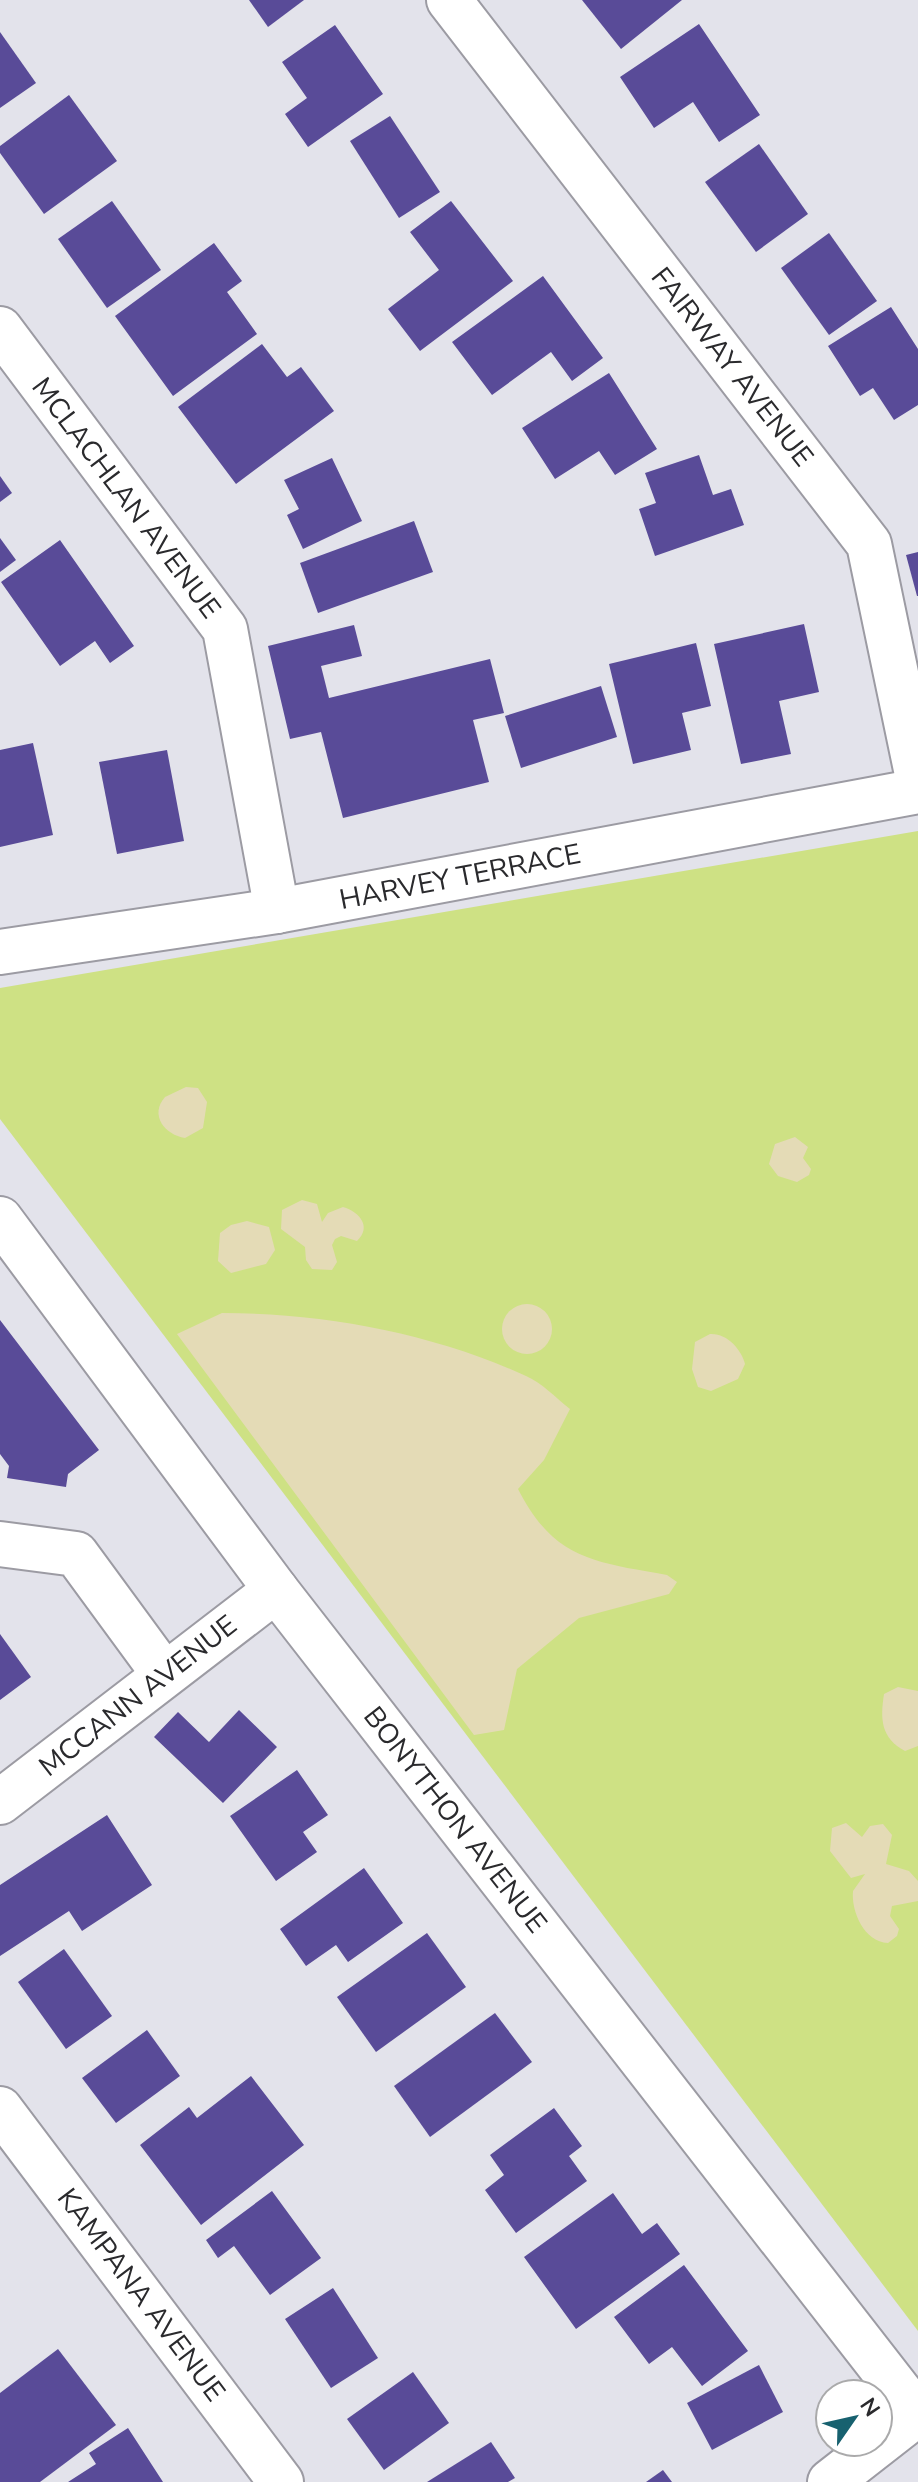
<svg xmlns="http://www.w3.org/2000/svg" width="918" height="2482" viewBox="0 0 918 2482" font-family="'Nunito Sans',sans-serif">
<rect width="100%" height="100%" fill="#e3e3eb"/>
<!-- green -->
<path fill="#cee184" d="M918 831V2331L0 1119V988Z"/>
<!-- sand -->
<g fill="#e4dbb6">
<path d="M186 1087 198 1088 207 1102 203 1128 185 1138C165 1135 149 1115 165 1097Z"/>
<path d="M795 1137 808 1147 803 1158 811 1169 809 1175 797 1182 778 1176 769 1164 775 1144Z"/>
<path d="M302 1200 317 1204 322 1222 328 1213 343 1207C360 1212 372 1227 357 1241L341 1236 335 1239 332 1245 337 1262 332 1270 312 1269 306 1260 305 1247 281 1229 282 1210Z"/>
<path d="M247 1221 269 1227 275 1250 266 1264 231 1273 218 1261 220 1233 231 1225Z"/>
<circle cx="527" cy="1329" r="25"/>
<path d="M222 1313C323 1313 433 1333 526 1376 542 1383 556 1398 570 1409L544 1460 518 1489C554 1560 595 1562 667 1575L677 1582 669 1594 579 1618 517 1669 504 1730 474 1735 177 1334Z"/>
<path d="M710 1334C727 1333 741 1349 745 1364L738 1379 711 1391 698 1387 692 1369 695 1342Z"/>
<path d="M898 1687 918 1691V1746L905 1751C881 1738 880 1720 884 1694Z"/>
<path d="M846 1823 862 1837 870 1826 883 1824 892 1835 886 1864 909 1871 918 1881V1901L892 1906 890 1916 899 1929 897 1936 888 1943C864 1942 851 1911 853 1891L865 1874 851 1878 830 1851 832 1828Z"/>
</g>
<!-- building -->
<g fill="#594b98">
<path d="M249 0H304L268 27Z"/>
<path d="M582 0H682L621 49Z"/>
<path d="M699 24 760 115 719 142 693 102 654 128 620 77Z"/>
<path d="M335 25 383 94 308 147 285 114 307 98 282 62Z"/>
<path d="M0 32 36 83 0 108Z"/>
<path d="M69 95 117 161 44 214 0 153V146Z"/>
<path d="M390 116 440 192 399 218 350 141Z"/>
<path d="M759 144 808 214 756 252 705 182Z"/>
<path d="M112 201 161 270 107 308 58 239Z"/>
<path d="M451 201 513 281 420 351 388 309 439 270 410 232Z"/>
<path d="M829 233 877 301 829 335 781 268Z"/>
<path d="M214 243 242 281 227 292 257 334 173 396 115 316Z"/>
<path d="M543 276 603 358 572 381 551 352 492 395 452 342Z"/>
<path d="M891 307 918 349V405L894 420 873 388 860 396 828 346Z"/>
<path d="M262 344 287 377 301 367 334 411 236 484 178 407Z"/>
<path d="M609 373 657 449 615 475 599 451 555 479 522 428Z"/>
<path d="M699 455 713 495 731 489 744 525 655 556 639 509 656 503 645 473Z"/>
<path d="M332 458 362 521 303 549 287 515 299 509 284 480Z"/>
<path d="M0 476 12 493 0 502Z"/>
<path d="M414 521 433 572 318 613 300 563Z"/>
<path d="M0 538 16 560 0 572Z"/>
<path d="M60 540 134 646 110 663 95 641 60 666 1 582Z"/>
<path d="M918 552V596H917L906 555Z"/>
<path d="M804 624 819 692 779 701 791 754 741 764 714 644Z"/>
<path d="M354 625 362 656 321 666 329 698 490 659 504 713 473 720 489 782 343 818 321 732 290 739 268 646Z"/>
<path d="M696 643 711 706 682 713 691 750 633 764 609 664Z"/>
<path d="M601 686 617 737 521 768 505 716Z"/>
<path d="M33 743 53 835 0 847V750Z"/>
<path d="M167 750 184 841 117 854 99 762Z"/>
<path d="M0 1320 99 1450 68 1474 66 1487 7 1478 9 1466 0 1454Z"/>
<path d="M0 1634 31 1677 0 1700Z"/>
<path d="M239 1710 277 1747 223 1803 154 1737 178 1712 209 1742Z"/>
<path d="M297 1770 328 1815 303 1832 317 1852 276 1881 230 1816Z"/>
<path d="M107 1815 152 1885 82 1931 69 1911 0 1956V1885Z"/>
<path d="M364 1868 403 1923 348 1962 336 1945 306 1966 280 1929Z"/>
<path d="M427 1933 466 1987 376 2052 337 1997Z"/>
<path d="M64 1949 112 2016 66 2049 18 1982Z"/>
<path d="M495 2013 532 2062 430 2137 394 2086Z"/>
<path d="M147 2030 180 2076 116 2123 82 2078Z"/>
<path d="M251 2076 304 2145 201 2225 140 2145 189 2107 197 2118Z"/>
<path d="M554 2108 582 2146 569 2156 587 2181 516 2233 485 2190 504 2175 490 2155Z"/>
<path d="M272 2191 321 2258 270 2295 234 2246 218 2258 206 2240Z"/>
<path d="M613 2193 642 2234 657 2223 680 2254 576 2329 524 2257Z"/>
<path d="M684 2265 748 2351 702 2386 672 2347 649 2364 614 2317Z"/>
<path d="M333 2288 378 2358 331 2388 285 2319Z"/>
<path d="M58 2349 116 2425 40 2482H0V2393Z"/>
<path d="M759 2365 783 2412 712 2450 687 2403Z"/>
<path d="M413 2372 449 2423 384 2470 347 2419Z"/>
<path d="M128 2428 163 2482H68L96 2464 89 2453Z"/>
<path d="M491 2442 515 2478 508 2482H427Z"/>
<path d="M663 2470 672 2482H646Z"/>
</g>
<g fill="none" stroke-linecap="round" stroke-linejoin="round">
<!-- minor casing -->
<g stroke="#9c9ba3" stroke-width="48">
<g id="minor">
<path d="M449 0 869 544 918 779"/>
<path d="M0 329 225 629 277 911"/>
<path d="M0 952 277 911 918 791"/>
<path d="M0 1219 276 1590 918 2415"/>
<path d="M0 1544 76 1554 164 1674"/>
<path d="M0 1802 276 1590"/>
<path d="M0 2109 281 2482"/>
<path d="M830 2482 917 2414"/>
</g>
</g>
<!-- minor -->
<use href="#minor" stroke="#fff" stroke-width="44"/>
</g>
<g text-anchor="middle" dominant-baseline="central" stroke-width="8" stroke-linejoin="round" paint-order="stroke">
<!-- street labels -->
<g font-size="28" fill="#2a2a2d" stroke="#fff">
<text transform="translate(732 367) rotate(52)">FAIRWAY AVENUE</text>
<text transform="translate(126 498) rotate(53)">MCLACHLAN AVENUE</text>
<text transform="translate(460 877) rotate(-11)">HARVEY TERRACE</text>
<text transform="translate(138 1696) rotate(-38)">MCCANN AVENUE</text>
<text transform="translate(455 1820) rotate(52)">BONYTHON AVENUE</text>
<text transform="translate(141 2295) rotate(53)">KAMPANA AVENUE</text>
</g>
</g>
<!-- north arrow -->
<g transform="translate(854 2418) rotate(56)"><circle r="38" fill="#ffffff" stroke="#aaaaab" stroke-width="2"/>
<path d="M0-6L14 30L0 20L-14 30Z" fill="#17616f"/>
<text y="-12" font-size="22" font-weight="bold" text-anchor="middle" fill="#2a2a2d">N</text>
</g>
</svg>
